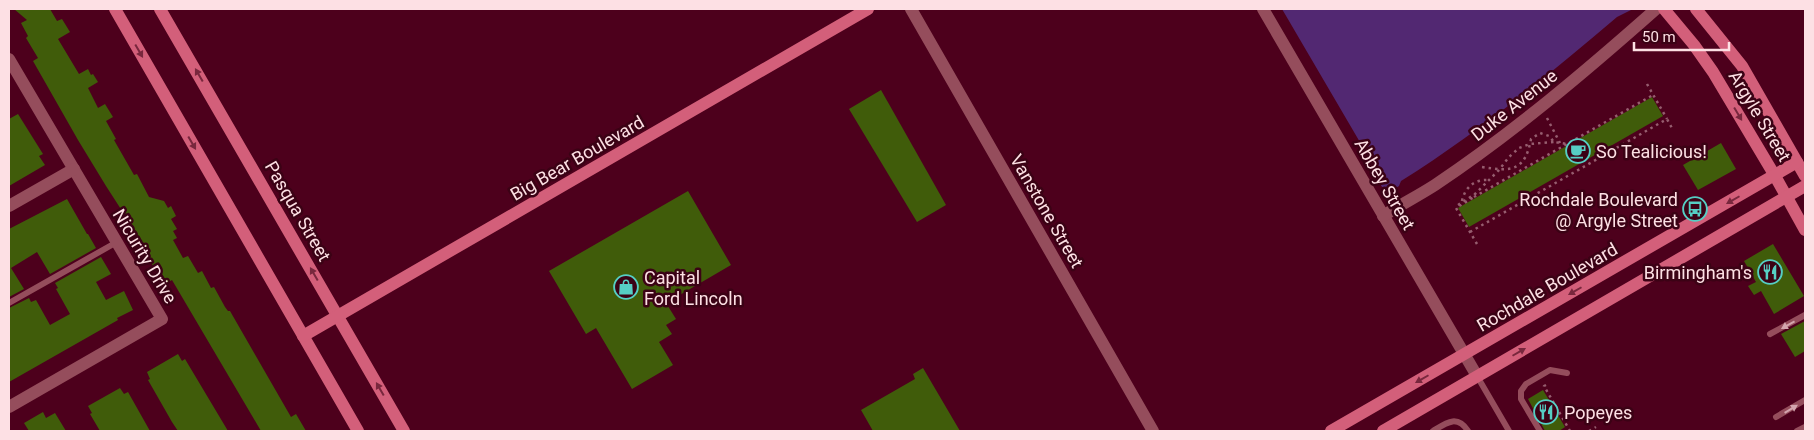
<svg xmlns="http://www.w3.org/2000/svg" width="1814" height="440" viewBox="0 0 1814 440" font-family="Roboto,sans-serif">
<rect width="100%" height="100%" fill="#4d001c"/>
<!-- green -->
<path fill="#522872" d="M1282 9H1633L1617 17C1549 75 1476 134 1401 181L1399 186 1394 189 1382 187 1379 182 1378 173Z"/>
<!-- building -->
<g fill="#405c0a">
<path d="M14 9H50L57 21 62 19 70 32 58 39 79 74 88 69 91 75 93 74 98 82 88 88 98 108 105 104 113 117 106 121 116 139 114 140 134 175 137 174 149 197 164 201 168 208 171 206 176 216 171 219 177 229 173 231 177 238 173 240 183 258 188 256 198 273 202 271 211 288 214 287 225 307 228 311H230L291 417 296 414 306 431H261L172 280 167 283 159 269 156 271 149 259 150 258 126 217 106 186 78 140 33 61 38 58 26 38 28 36 21 23 27 20Z"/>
<path d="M881 90 946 205 917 222 849 109Z"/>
<path d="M1652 97 1663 116 1469 227 1458 208Z"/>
<path d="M18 114 43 154 39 156 45 165 9 186V119Z"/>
<path d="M1721 143 1736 169 1698 190 1683 165Z"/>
<path d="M688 191 731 265 666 303 676 319 666 325 672 334 659 342 673 365 632 389 596 328 586 334 549 271Z"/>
<path d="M67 199 87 234H88L96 248 50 274 37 252 11 268 24 289 9 297V229Z"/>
<path d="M1773 244 1804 296 1774 314 1761 291 1754 295 1748 286 1756 282 1744 261Z"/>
<path d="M101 257 111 274 96 282 106 300 124 291 133 310 117 318 118 320 9 382V308L29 298 31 302 36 300 50 325 70 314 56 289 58 288 55 283Z"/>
<path d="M1805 321V351L1795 357 1781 334Z"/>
<path d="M178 354 182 361 185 359 228 431H178L172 422 148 380 150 379 147 372Z"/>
<path d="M923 368 960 431H873L861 410 915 379 913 374Z"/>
<path d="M120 388 124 394 128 392 150 431H100L90 414 92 413 88 406Z"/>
<path d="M1543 390 1565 427 1559 431H1545L1528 399Z"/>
<path d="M43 412 46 418 55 413 66 431H29L24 423Z"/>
</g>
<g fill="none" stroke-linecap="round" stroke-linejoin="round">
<!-- path -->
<g stroke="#965d6f" stroke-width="2.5" stroke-dasharray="2.5 4" stroke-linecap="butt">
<path d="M1647 84 1667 119"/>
<path d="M1547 118 1560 143"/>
<path d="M1482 167C1512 172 1525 171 1531 139L1540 133 1549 136 1554 142 1567 144"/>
<path d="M1474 197 1653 95"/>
<path d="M1462 201C1465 187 1475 179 1489 180"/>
<path d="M1458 205 1475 194"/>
<path d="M1470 232 1667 119 1673 130"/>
<path d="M1477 244 1456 208 1474 197 1475 194 1499 170 1509 157 1519 148 1530 144 1554 142"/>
<path d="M1546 385 1544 386 1570 431"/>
<path d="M1589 431 1596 427"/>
</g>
<!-- lane -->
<g stroke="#954d5c" stroke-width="6">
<path d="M9 303 117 242"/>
<path d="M1770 334 1805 315"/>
<path d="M1477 376 1509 431"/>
<path d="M1776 417 1805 400"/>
<path d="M1433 431C1446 423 1457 414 1468 431"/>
<path d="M1540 431 1521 399V391L1526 384 1550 370 1567 373"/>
<path d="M1797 431 1805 427"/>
</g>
<!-- street -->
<g stroke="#954d5c" stroke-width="12">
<path d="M911 9 1153 431"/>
<path d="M1263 9 1477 376"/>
<path d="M9 59 162 319 9 407"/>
<path d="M9 206 74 169"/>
<path d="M1383 216C1400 205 1418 196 1435 185 1514 132 1586 71 1656 9"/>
</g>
<!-- secondary -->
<g stroke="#d35f7a" stroke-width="12">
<path d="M115 9 358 431"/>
<path d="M160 9 404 431"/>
<path d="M1664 9 1694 45 1713 72 1775 176 1805 230"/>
<path d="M1696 9 1742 66 1805 176"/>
<path d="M303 336 868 9"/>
<path d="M1331 431 1797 162"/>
<path d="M1383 431 1805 186"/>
</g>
</g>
<!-- one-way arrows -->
<defs><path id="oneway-solid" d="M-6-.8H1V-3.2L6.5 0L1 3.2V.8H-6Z" transform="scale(1.25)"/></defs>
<g fill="#78273d">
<use href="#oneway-solid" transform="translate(139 51) rotate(60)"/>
<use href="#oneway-solid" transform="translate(199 75) rotate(-120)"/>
<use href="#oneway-solid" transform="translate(1738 114) rotate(59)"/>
<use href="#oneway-solid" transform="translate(192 143) rotate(60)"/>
<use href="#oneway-solid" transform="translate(1733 200) rotate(150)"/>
<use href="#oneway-solid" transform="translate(314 274) rotate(-120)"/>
<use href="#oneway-solid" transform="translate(1575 291) rotate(150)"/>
<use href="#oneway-solid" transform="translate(1519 352) rotate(-30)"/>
<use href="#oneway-solid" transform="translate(1422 379) rotate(150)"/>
<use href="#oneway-solid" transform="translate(380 389) rotate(-120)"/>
</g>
<g fill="#d3a5ae">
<use href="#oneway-solid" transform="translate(1788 325) rotate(151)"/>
<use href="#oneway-solid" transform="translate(1791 409) rotate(-31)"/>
</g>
<!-- icons -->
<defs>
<g id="cafe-ring" transform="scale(1.25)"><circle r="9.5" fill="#3b0215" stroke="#56cec4" stroke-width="1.5"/><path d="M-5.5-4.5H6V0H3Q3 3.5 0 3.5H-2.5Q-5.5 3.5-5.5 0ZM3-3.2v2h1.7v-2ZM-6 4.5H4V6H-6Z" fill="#56cec4"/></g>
<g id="bus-ring" transform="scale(1.25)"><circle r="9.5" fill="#3b0215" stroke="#56cec4" stroke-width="1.5"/><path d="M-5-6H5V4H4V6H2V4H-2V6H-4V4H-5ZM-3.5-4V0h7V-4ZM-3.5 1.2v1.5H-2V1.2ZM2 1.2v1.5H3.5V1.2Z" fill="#56cec4"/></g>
<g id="restaurant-ring" transform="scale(1.25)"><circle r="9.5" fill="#3b0215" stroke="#56cec4" stroke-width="1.5"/><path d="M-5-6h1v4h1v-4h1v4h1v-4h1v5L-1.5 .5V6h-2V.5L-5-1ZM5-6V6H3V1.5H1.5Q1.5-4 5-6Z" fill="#56cec4"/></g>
<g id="shop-ring" transform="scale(1.25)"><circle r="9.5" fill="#3b0215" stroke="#56cec4" stroke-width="1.5"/><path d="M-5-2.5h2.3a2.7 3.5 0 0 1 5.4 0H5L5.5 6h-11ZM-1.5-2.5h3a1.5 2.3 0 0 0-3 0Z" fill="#56cec4"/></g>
</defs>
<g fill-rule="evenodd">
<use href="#cafe-ring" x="1578" y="151"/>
<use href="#bus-ring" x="1695" y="209"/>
<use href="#restaurant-ring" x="1770" y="272"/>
<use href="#shop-ring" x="626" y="287"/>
<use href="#restaurant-ring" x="1546" y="412"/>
</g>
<g text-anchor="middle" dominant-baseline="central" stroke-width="5" stroke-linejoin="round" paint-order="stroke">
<!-- street labels -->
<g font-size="18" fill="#fde0e4" stroke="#3b0215">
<text transform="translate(1514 105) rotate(-38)">Duke Avenue</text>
<text transform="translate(1760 116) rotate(59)">Argyle Street</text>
<text transform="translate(577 158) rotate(-30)">Big Bear Boulevard</text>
<text transform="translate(1385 184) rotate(60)">Abbey Street</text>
<text transform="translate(298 211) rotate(60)">Pasqua Street</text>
<text transform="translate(1047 211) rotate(60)">Vanstone Street</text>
<text transform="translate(145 256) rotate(59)">Nicurity Drive</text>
<text transform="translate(1547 287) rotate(-30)">Rochdale Boulevard</text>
</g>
<!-- poi labels -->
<g font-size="18" fill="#fde0e4" stroke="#3b0215" text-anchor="start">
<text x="1596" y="151">So Tealicious!</text>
<text x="1678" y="199" text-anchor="end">Rochdale Boulevard<tspan x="1678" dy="21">@ Argyle Street</tspan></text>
<text x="1752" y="272" text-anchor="end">Birmingham's</text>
<text x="644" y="277">Capital<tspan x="644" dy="21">Ford Lincoln</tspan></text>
<text x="1564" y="412">Popeyes</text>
</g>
</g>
<!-- border -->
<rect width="1814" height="440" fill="none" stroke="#fde0e4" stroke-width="20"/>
<!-- scale -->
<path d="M1634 42v8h95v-8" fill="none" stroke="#fde0e4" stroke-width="2.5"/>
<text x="1642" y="42" font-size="15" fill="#fde0e4" stroke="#3b0215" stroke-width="4" paint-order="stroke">50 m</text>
</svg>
